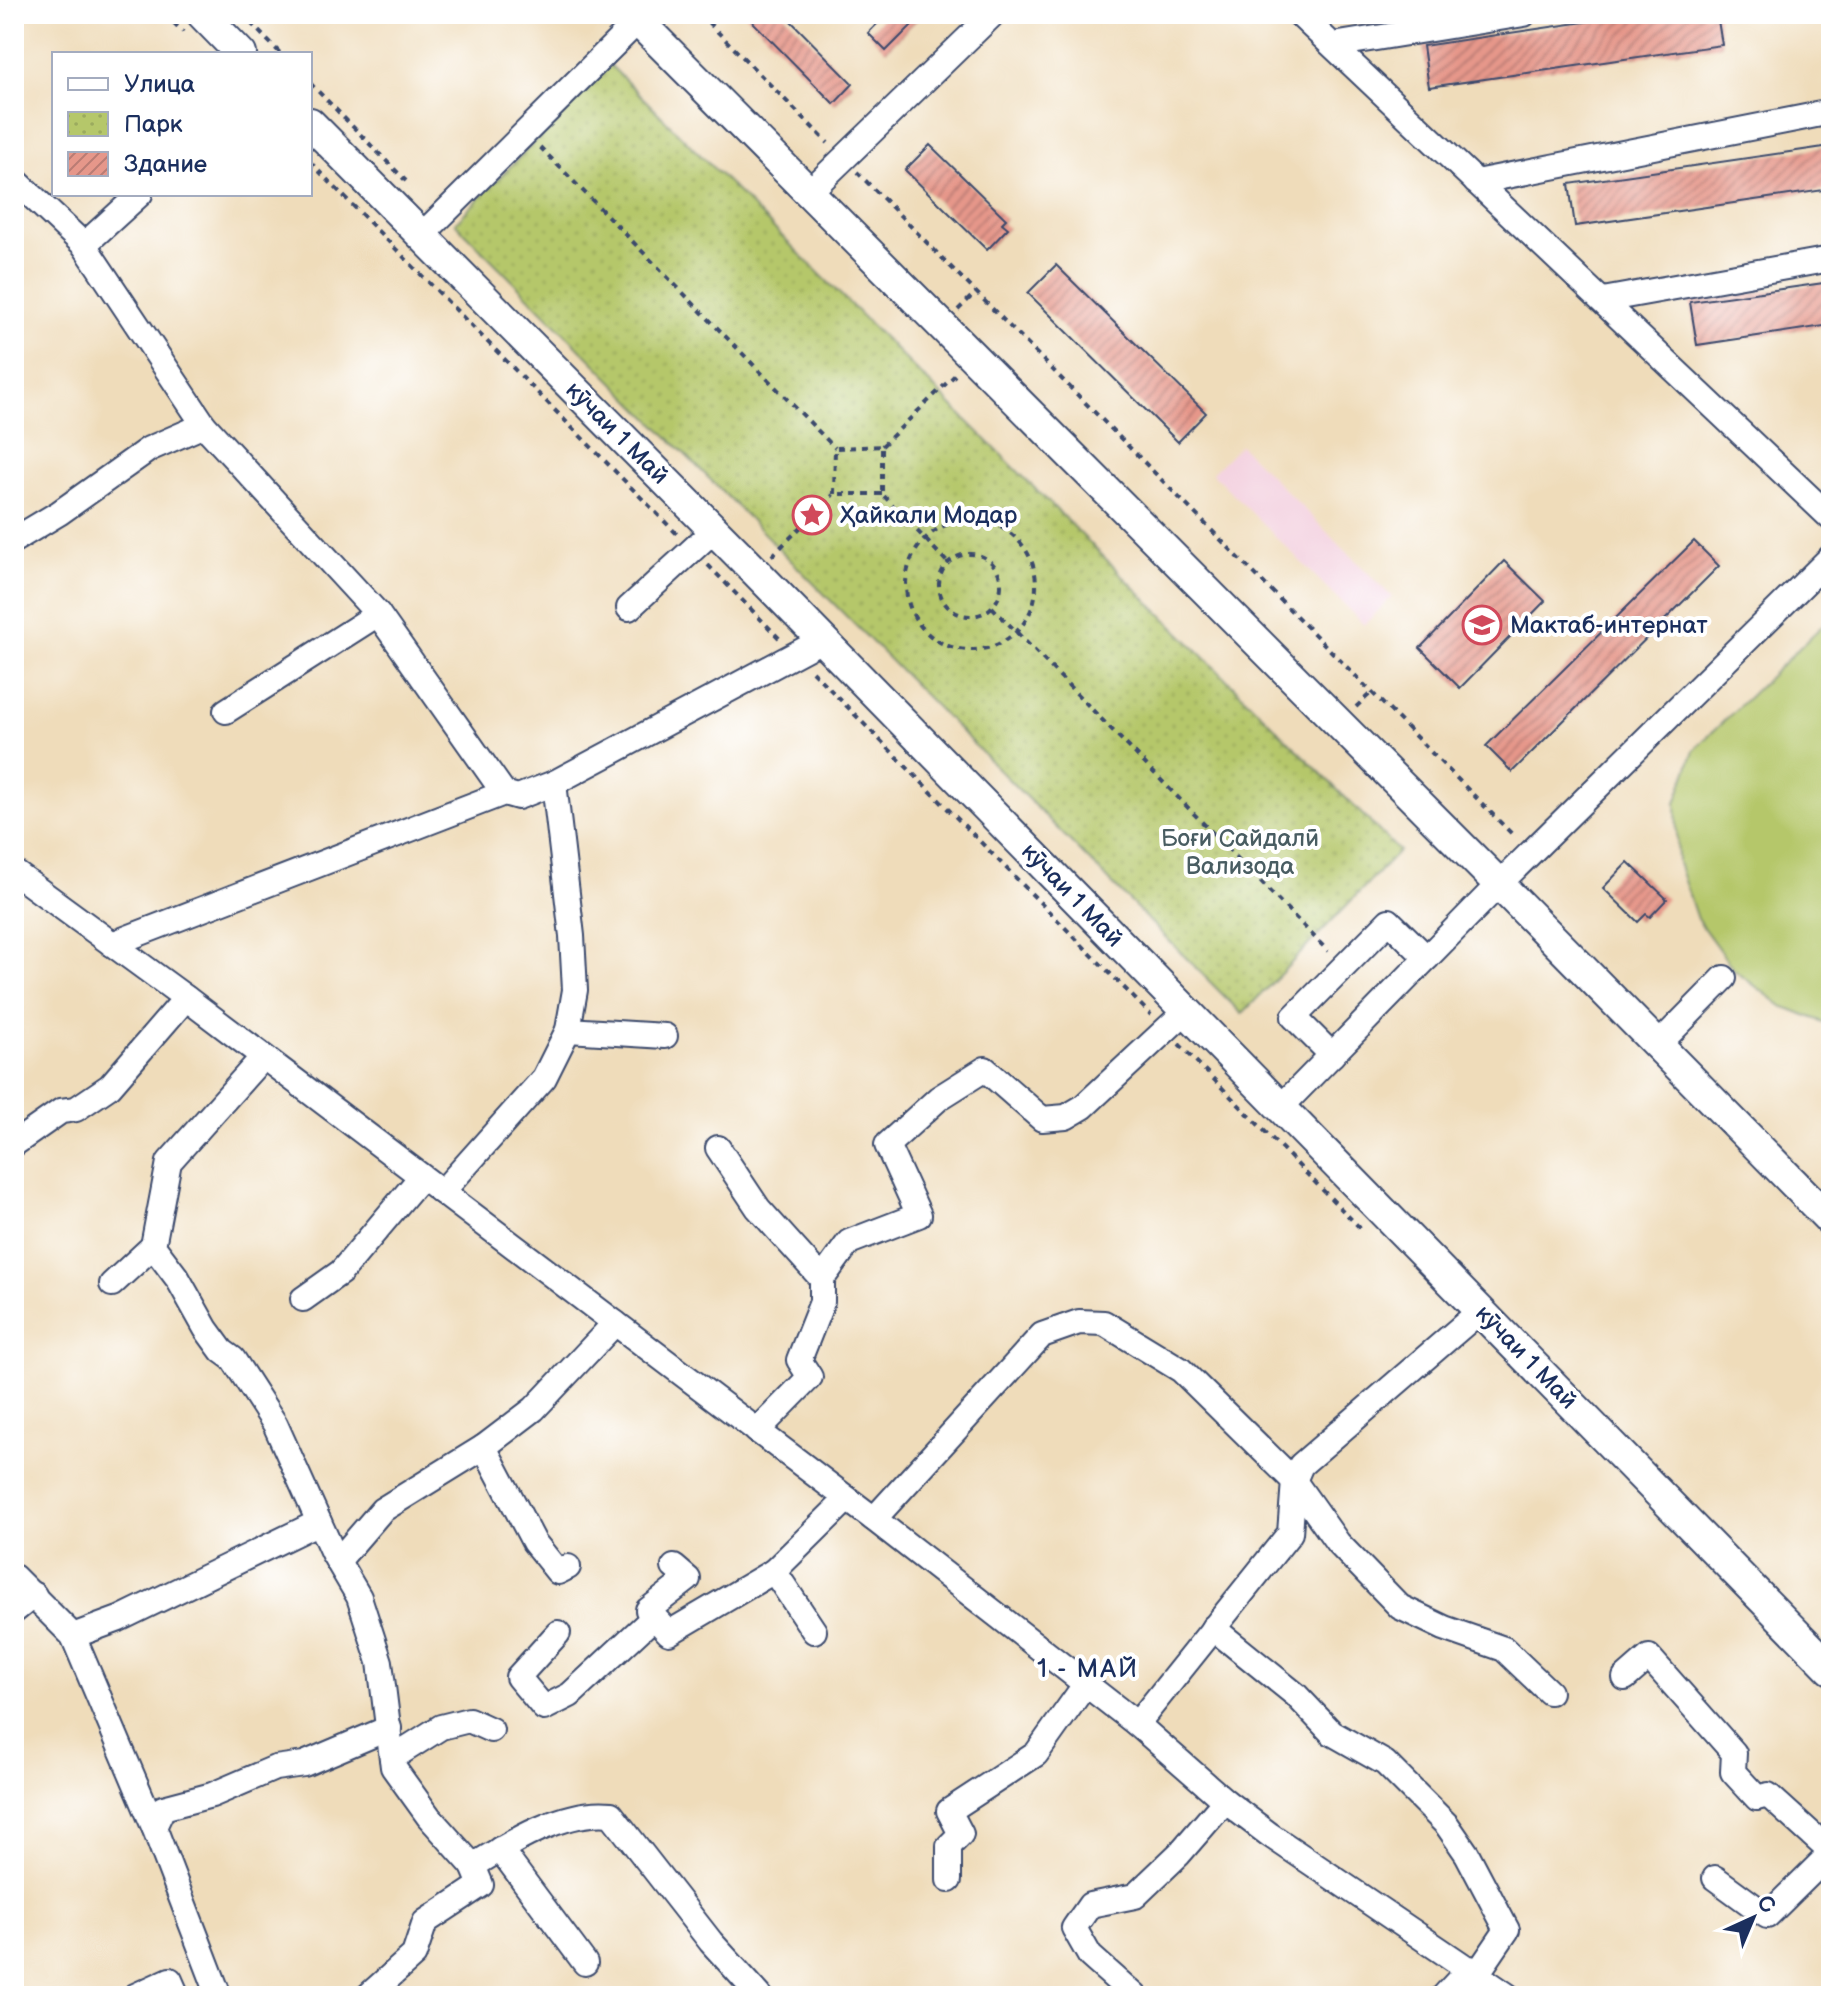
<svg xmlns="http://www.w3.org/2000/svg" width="1845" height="2010" viewBox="0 0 1845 2010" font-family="'Balsamiq Sans',sans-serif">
<defs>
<pattern id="park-dots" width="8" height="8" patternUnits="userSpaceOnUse" patternTransform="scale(2)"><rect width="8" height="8" fill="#b5c76a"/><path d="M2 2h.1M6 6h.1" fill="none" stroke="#9bab5e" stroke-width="1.8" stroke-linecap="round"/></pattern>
<pattern id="building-hatch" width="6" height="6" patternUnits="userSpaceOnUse" patternTransform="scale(2)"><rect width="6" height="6" fill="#e6978a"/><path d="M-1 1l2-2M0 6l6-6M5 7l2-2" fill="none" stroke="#ba7c74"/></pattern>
</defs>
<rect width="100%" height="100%" fill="#fff"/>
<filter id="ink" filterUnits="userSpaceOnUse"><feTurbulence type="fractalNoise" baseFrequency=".0125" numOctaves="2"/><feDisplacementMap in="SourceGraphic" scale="16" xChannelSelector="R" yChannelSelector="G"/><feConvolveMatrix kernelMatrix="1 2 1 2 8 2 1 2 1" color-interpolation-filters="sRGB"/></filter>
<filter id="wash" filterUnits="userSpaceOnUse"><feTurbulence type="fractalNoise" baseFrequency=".006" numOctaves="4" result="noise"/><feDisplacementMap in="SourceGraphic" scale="32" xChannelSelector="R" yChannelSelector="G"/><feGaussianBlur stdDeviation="1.8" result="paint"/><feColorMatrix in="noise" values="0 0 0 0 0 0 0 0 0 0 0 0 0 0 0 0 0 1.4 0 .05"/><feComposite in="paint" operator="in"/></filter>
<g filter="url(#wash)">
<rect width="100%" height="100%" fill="#efdcba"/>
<!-- built -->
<path fill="#f3cfde" d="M1240 445 1392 597 1364 625 1212 473Z"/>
<!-- park -->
<path fill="url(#park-dots)" stroke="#687b64" stroke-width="2" d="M610 65 1399 851 1242 1014 455 223Z"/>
<!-- pitch -->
<path fill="#b5c76a" stroke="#687b64" stroke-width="2" d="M1831 617V1025L1782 1006 1734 970 1697 919 1678 863 1676 803 1694 750Z"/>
<g id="blocks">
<!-- building -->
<g fill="url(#building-hatch)">
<path d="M745 14H784L853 84 834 104Z"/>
<path d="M887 14H923L886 51 868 33Z"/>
<path d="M1638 14H1717L1722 45 1429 87 1423 46Z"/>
<path d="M930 145 1006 219 1002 223 1008 228 987 250 905 170Z"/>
<path d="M1831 146V189L1575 226 1569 184Z"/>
<path d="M1056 265 1206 413 1178 442 1028 293Z"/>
<path d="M1831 282V325L1697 345 1690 302Z"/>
<path d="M1694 541 1719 566 1512 772 1486 746Z"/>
<path d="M1504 561 1545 601 1460 688 1420 648Z"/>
<path d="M1628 862 1667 899 1650 917 1646 914 1638 922 1603 888Z"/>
</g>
</g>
</g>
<g filter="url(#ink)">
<use href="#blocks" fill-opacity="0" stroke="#3b496c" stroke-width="2"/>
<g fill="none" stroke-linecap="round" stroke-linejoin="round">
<!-- minor casing -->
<g stroke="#3b496c" stroke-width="28">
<g id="minor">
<path d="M1299 14 1831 518"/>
<path d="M1333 45 1524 14"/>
<path d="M14 179 84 245 204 425 378 614 504 793"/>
<path d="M1476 182 1831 112"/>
<path d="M810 191 993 14"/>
<path d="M422 235 638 21"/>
<path d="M84 245 140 194"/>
<path d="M1603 300 1831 259"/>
<path d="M14 540 59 513 149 449 204 425"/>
<path d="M629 608 714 530"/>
<path d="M226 711 378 614"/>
<path d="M14 872 186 998 874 1519 1137 1724 1225 1801 1270 1835 1508 1996"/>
<path d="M112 944 504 793 518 797 554 783 822 640"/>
<path d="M568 1030 665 1036"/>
<path d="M1658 1045 1724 978"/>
<path d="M1332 1055 1294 1017 1389 921 1427 958"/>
<path d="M263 1057 169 1162 153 1246 178 1279 206 1329 222 1351 233 1359 275 1424 333 1553 359 1597 380 1662 393 1767 429 1817 473 1866"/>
<path d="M1280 1108 1499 884 1831 557"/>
<path d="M14 1144 61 1111 76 1109 110 1086 186 998"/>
<path d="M718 1148 758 1208 822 1279"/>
<path d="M442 1192 544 1078 568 1030 575 990 572 936 554 783"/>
<path d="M112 1284 153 1246"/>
<path d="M303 1299 341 1272 421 1177"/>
<path d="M757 1431 810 1377 799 1360 822 1302V1279L849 1242 919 1215 887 1145 939 1098 985 1069 1042 1119 1066 1117 1083 1107 1186 1011"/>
<path d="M484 1447 534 1542 558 1572 568 1567"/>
<path d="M874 1519 1042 1335 1079 1322 1104 1323 1181 1370 1294 1481 1338 1543 1400 1607 1444 1628 1504 1649 1549 1692"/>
<path d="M338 1561 382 1510 484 1447 534 1409 615 1323"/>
<path d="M774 1571 814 1631"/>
<path d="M14 1577 73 1636 154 1827 219 1996"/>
<path d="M14 1611 34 1595"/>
<path d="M654 1617 648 1610 688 1579 674 1567"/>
<path d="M1213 1628 1296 1695 1332 1733 1385 1763 1447 1825 1467 1854 1507 1930 1477 1974"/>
<path d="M558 1633 518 1677 544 1708 570 1695 654 1617 669 1633 774 1571 847 1499"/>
<path d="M73 1636 119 1619 319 1522"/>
<path d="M1625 1678 1649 1657 1734 1753 1733 1772 1757 1798 1768 1795 1831 1852"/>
<path d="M1137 1724 1290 1533 1294 1481 1301 1465 1480 1311"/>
<path d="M392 1758 441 1727 469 1720 491 1730"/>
<path d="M154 1827 163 1808 212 1795 275 1768 304 1764 389 1728"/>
<path d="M500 1849 585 1963"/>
<path d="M1715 1878 1767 1916 1831 1853"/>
<path d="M949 1880V1846L961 1834 949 1811 1036 1754 1085 1685"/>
<path d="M135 1996 170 1980 177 1996"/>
<path d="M368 1996 414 1955 425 1922 481 1885 473 1866C511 1842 565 1809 611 1814L711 1942 760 1996"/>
<path d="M1135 1996 1090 1956 1074 1928 1090 1905 1135 1896 1179 1854 1225 1801"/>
<path d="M1444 1996 1470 1968"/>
</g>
</g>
<!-- major casing -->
<g stroke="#3b496c" stroke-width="34">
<g id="major">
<path d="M202 14 241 54"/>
<path d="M631 14 1499 884 1831 1221"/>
<path d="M310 123 756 572 1831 1669"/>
</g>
</g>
<!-- path -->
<g stroke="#3b496c" stroke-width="4" stroke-dasharray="6 6" stroke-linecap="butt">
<path d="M165 14 183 32"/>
<path d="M242 14 281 54"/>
<path d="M700 14 828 143"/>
<path d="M310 83 406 181"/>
<path d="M540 147 835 448"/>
<path d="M310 162 679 536"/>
<path d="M857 172 1515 837"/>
<path d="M958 310 976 292"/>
<path d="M882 446 955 375"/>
<path d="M882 494H834L835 448 882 446V494L948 563"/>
<circle cx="971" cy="585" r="65"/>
<circle cx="970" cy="585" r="31"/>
<path d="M772 556 833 495"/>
<path d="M708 565 780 639"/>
<path d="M992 607 1328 951"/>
<path d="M812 671 1151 1015"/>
<path d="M1356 707 1372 692"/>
<path d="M1179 1044 1361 1229"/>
</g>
<!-- minor -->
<use href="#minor" stroke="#fff" stroke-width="24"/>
<!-- major -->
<use href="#major" stroke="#fff" stroke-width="30"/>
</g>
</g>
<!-- icons -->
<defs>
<g id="sight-ring" transform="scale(2)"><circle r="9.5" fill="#fff" stroke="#d1495b" stroke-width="1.5"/><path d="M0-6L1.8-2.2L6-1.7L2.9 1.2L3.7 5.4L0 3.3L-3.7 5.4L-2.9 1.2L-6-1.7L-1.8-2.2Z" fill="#d1495b"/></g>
<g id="school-ring" transform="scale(2)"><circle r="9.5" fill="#fff" stroke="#d1495b" stroke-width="1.5"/><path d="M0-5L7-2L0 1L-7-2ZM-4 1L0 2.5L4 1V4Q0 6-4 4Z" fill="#d1495b"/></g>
</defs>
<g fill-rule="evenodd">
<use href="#sight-ring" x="812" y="515"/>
<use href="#school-ring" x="1482" y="625"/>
</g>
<g text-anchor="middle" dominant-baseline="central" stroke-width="8" stroke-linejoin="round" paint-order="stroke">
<!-- street labels -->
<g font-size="24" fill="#1b2f5e" stroke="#fff">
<text transform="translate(617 433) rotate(45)">кӯчаи 1 Май</text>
<text transform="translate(1072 895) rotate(46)">кӯчаи 1 Май</text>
<text transform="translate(1526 1357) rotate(46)">кӯчаи 1 Май</text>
</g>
<!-- poi labels -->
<g font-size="24" fill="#1b2f5e" stroke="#fff" text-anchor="start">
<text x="840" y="515">Ҳайкали Модар</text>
<text x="1510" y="625">Мактаб-интернат</text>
</g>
<!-- park labels -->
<g font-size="24" fill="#495d62" stroke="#fff">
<text x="1240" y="838">Боғи Сайдалӣ<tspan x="1240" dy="28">Вализода</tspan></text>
</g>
<!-- neighbourhood labels -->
<g font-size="26" letter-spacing="2" fill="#1b2f5e" stroke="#fff">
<text x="1088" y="1669">1 - МАЙ</text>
</g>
</g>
<!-- margin -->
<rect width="1845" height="2010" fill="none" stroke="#fff" stroke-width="48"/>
<!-- legend -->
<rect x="52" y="52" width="260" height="144" fill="#ffffff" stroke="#a4acbf" stroke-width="2"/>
<rect x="68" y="78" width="40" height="12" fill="#ffffff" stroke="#a4acbf" stroke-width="2"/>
<text x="124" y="92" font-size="24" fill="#1b2f5e">Улица</text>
<rect x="68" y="112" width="40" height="24" fill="url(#park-dots)" stroke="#a4acbf" stroke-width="2"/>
<text x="124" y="132" font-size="24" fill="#1b2f5e">Парк</text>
<rect x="68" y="152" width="40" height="24" fill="url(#building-hatch)" stroke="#a4acbf" stroke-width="2"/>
<text x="124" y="172" font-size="24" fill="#1b2f5e">Здание</text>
<!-- north arrow -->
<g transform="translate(1753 1918) rotate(44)" stroke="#ffffff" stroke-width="6" paint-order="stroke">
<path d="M0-6L14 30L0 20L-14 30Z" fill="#1b2f5e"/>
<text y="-12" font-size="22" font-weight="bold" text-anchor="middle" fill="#1b2f5e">С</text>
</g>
</svg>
